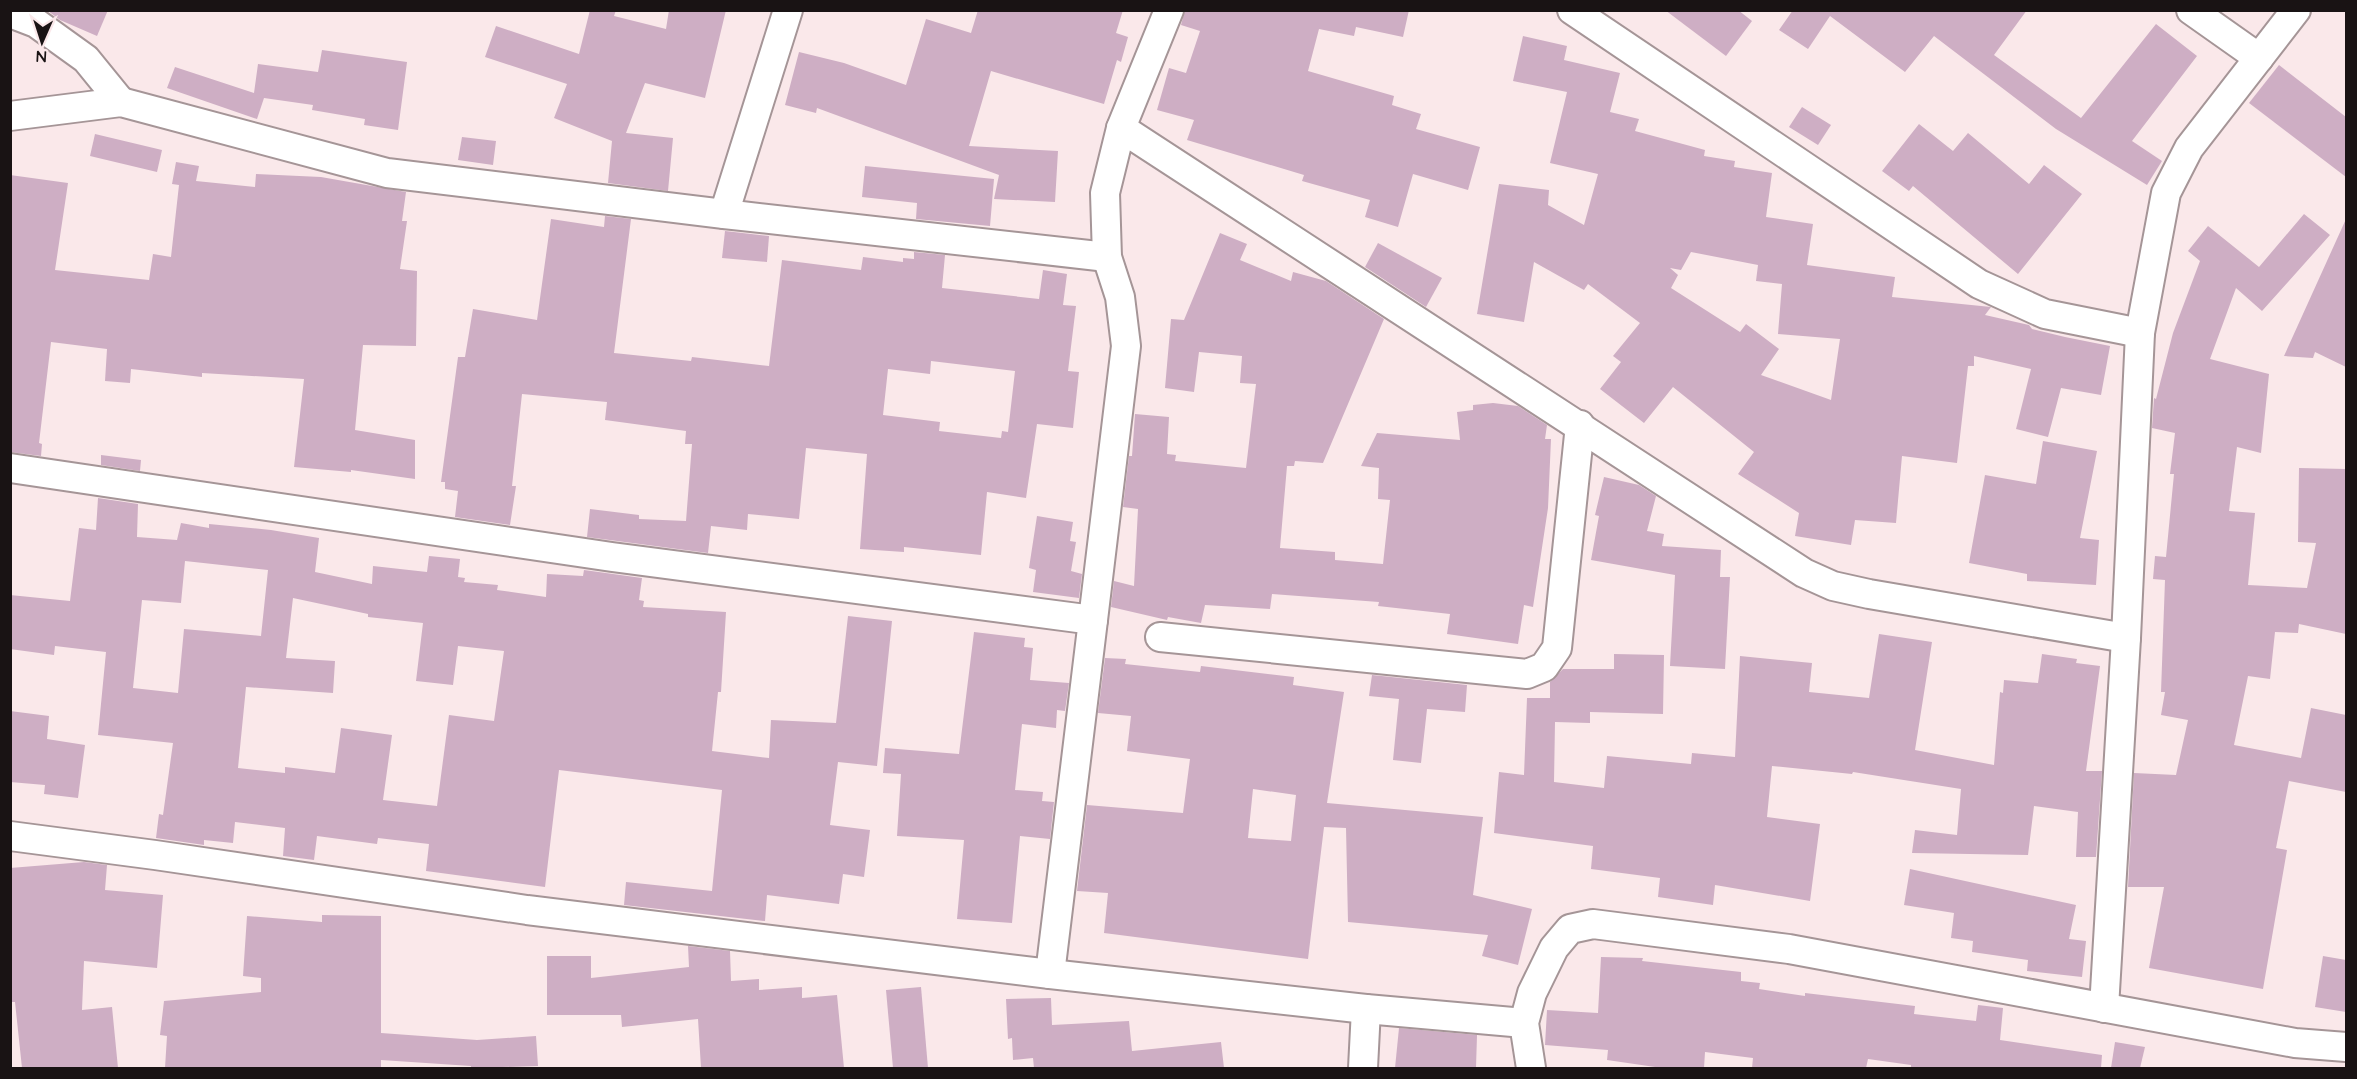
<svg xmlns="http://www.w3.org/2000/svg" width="2357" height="1079" viewBox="0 0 2357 1079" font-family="Quicksand,sans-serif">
<rect width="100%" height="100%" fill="#fae8ea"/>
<!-- building -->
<g fill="#ceaec4" fill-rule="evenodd">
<path d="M47 10H108L97 36 60 20Z"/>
<path d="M590 10H616L614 16 666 29 669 10H726L705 98 645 83 626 133 673 138 668 191 608 183 612 141 554 118 567 84 485 57 496 26 579 54Z"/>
<path d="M978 10H1123L1116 33 1128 37 1121 62 1117 60 1104 104 991 71 969 146 1058 151 1055 202 994 199 999 175 817 108 816 113 785 105 799 52 844 63 906 85 926 19 971 33Z"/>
<path d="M1185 10H1409L1403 37 1356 27 1354 36 1319 29 1308 71 1394 96 1392 105 1421 114 1416 129 1480 147 1468 190 1413 174 1398 227 1365 217 1370 200 1302 181 1304 175 1187 140 1194 120 1157 110 1169 68 1186 73 1200 31 1181 25Z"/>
<path d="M1665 10H1738L1752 21 1726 56Z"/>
<path d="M1793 10H2027L1994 55 2081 118 2156 24 2197 56 2132 141 2162 161 2147 185 2056 129 1934 36 1905 72 1830 16 1808 49 1779 30Z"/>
<path d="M1523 36 1567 46 1564 60 1620 73 1610 112 1639 119 1635 131 1705 150 1704 156 1735 161 1734 167 1772 173 1766 217 1813 224 1807 265 1895 277 1892 297 1991 307 1985 315 2029 325 2032 329 2065 337 2110 346 2101 395 2061 388 2048 437 2016 429 2031 369 1974 356V366H1968L1957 463 1902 456 1896 523 1855 520 1851 545 1795 536 1799 513 1738 474 1754 452 1673 387 1644 423 1600 389 1621 362 1613 356 1640 323 1588 284 1584 290 1534 262 1524 322 1477 314 1499 184 1549 190 1548 205 1584 225 1598 174 1550 163 1567 92 1513 81ZM1691 252 1758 265 1756 281 1782 284 1778 334 1840 339 1831 400 1761 375 1779 349 1746 324 1740 332 1671 288 1678 275 1670 268 1681 270Z"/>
<path d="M322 50 407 62 398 130 364 125 365 119 312 110 313 105 264 98 257 119 167 88 175 67 254 93 258 64 318 72Z"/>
<path d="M2279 65 2346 117V177L2249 103Z"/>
<path d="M1802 107 1831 125 1818 145 1789 127Z"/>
<path d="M1919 124 1953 151 1968 133 2029 184 2044 165 2082 194 2018 274 1913 186 1909 191 1882 171Z"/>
<path d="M95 134 162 150 157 172 90 156Z"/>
<path d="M462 137 496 141 493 165 458 160Z"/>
<path d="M176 162 199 166 196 181 255 187 256 174 321 177 406 192 402 221H407L400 269 417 271 416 346 363 345 355 430 415 440V479L351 470V472L294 467 304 379 202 373V377L131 369 130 383 105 381 107 349 51 342 39 443 42 444 41 456 10 452V175L68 183 55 270 149 280 153 254 171 257 179 185 172 184Z"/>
<path d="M865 166 994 179 990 226 916 219 917 203 862 197Z"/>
<path d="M2304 214 2330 235 2262 311 2236 288 2210 359 2269 374 2261 453 2237 447 2229 511 2255 513 2248 585 2307 588 2316 543 2298 542 2299 468 2346 469V634L2299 624 2298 633 2275 632 2270 679 2248 676 2234 745 2301 758 2311 708 2346 715V792L2289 781 2276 848 2287 850 2263 989 2149 968 2164 887H2128L2134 773 2176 775 2188 720 2161 715 2165 692H2161L2165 580 2153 579 2155 556 2166 557 2174 474H2170L2175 433 2152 428 2154 398 2156 399 2173 333 2200 261 2188 251 2208 226 2259 267Z"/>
<path d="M605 216 631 219 614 353 691 361 692 357 769 366 782 260 861 270 863 257 903 262V258L914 259V252L945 255 942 288 1039 299 1043 270 1067 274 1063 305 1076 306 1068 371 1079 372 1073 428 1037 424 1026 498 987 492 981 555 904 547V552L860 549 867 454 806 448 799 519 748 514 747 530 711 526 708 553 587 537 590 509 639 515V519L686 521 692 444H685L686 431 605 420 607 402 522 394 512 486H516L510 525 455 517 458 491 445 489V482H441L458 357H465L473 309 537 320 551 219 604 227ZM931 361 1015 371 1008 432 1002 431 1001 438 939 431 940 422 883 415 888 369 930 374Z"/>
<path d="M2346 219V367L2315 352 2313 358 2284 356Z"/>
<path d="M725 231 769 236 767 262 722 258Z"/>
<path d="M1220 233 1247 244 1240 260 1291 281 1293 272 1326 281 1384 319 1323 463 1295 461 1294 466H1287L1280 548 1335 552V560L1383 564 1390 500 1378 499 1379 468 1361 466 1377 433 1460 440 1457 412 1473 410V405L1493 403 1518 406 1547 425 1545 439H1551L1548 508 1533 607 1524 605 1518 644 1447 634 1450 614 1378 606 1379 602 1272 594 1270 609 1205 605 1201 623 1168 617 1167 620 1111 607 1114 581 1134 586 1138 509 1123 507 1129 456H1132L1135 414 1169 417 1167 454 1176 455 1175 461 1246 468 1256 384 1240 383 1242 356 1199 352 1194 392 1165 388 1171 319 1184 320Z"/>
<path d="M1378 243 1442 278 1426 307 1365 267Z"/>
<path d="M2043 441 2097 451 2080 538 2099 540 2096 585 2027 581V574L1969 563 1985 475 2036 484Z"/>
<path d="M101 455 141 460 140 471 101 465Z"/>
<path d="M1604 477 1639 485 1656 496 1647 531 1664 534 1662 546 1721 550 1720 577H1730L1725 669 1670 666 1675 575 1591 560 1599 516 1595 515Z"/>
<path d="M98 498 138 504 137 537 177 540 181 523 209 528V524L271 530 319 538 315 572 372 584 373 566 427 572 429 556 460 559 458 577 465 578 464 582 498 585 497 590 546 597 547 574 583 576 584 570 642 578 639 600 644 601 643 607 726 612 721 692H718L712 751 769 758 771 720 836 723 848 616 892 621 877 766 838 762 830 825 870 830 864 877 843 874 839 904 767 895 765 921 624 905 626 882 712 891 722 790 559 770 545 887 426 871 429 844 378 838 377 844 317 836 314 860 283 856 285 828 235 822 233 843 204 840V845L156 838 159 814 163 815 173 743 98 735 106 652 55 646 54 655 10 649V595L70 601 79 528 96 530ZM185 561 268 570 261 636 184 629 178 693 133 688 142 600 181 603ZM293 598 368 614V617L423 623 416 681 453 685 458 646 504 651 494 721 449 715 437 806 383 800 392 735 341 728 335 773 285 767V773L238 768 246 687 333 693 335 661 286 658Z"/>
<path d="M1037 516 1073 522 1070 541 1076 542 1071 571 1082 574 1079 598 1033 592 1036 570 1029 568Z"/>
<path d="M974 632 1025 638 1024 647 1033 648 1030 680 1069 683 1065 711 1057 710 1056 728 1022 724 1015 790 1043 792 1042 801 1054 802 1050 839 1020 836 1012 923 957 919 964 840 897 836 901 774 883 773 885 748 959 754Z"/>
<path d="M1879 634 1932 642 1915 750 1994 765 2000 692 2003 693 2004 680 2038 683 2042 654 2077 659 2076 663 2100 666 2086 771H2102L2096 857H2076L2078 812 2034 806 2028 855 1912 853 1915 830 1957 835 1961 789 1853 772 1852 774 1772 766 1767 817 1820 824 1810 901 1715 885 1713 905 1658 897 1660 878 1591 869 1593 846 1494 833 1499 772 1524 775 1527 698H1550V682L1563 669H1614V654L1664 655 1663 714 1590 712V723L1555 722 1554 782 1604 788 1607 756 1691 764 1692 753 1735 757 1740 656 1812 663 1809 692 1869 698Z"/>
<path d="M1105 658 1126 659 1125 664 1200 672 1201 666 1294 677 1293 685 1344 692 1327 803 1483 817 1473 895 1532 909 1518 965 1482 956 1488 935 1348 922 1346 828 1324 827 1308 959 1104 933 1108 893 1077 891 1087 805 1183 813 1190 759 1127 751 1131 716 1098 713ZM1253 789 1296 795 1291 841 1248 838Z"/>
<path d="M1372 675 1467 685 1465 712 1427 709 1421 763 1393 760 1399 699 1369 696Z"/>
<path d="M10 711 49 716 47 739 85 745 78 798 44 794 45 785 10 782Z"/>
<path d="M84 862 107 865 105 890 163 895 157 968 84 961 82 1010 112 1007 118 1068H22L15 1002H10V868Z"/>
<path d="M1910 869 2076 905 2069 939 2086 941 2082 977 2027 971 2028 960 1972 952 1973 941 1951 938 1954 913 1904 905Z"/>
<path d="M322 915 381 916V1033L477 1040 536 1036 538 1066 471 1068V1066L381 1060V1068H165L167 1036 160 1035 164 1001 261 992V978L243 976 247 916 322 922Z"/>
<path d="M688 946 730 951 731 981 759 979V990L802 987V998L837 995 844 1068H701L698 1019 622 1027 621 1015H547V956H591V978L689 967Z"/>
<path d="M2323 956 2346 960V1012L2315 1007Z"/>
<path d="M1601 957 1643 958 1642 961 1741 972V981L1760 983 1759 989 1805 996V993L1915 1006 1914 1014 1976 1021 1978 1005 2003 1008 2000 1040 2102 1055 2101 1068H1911V1065L1868 1059 1866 1068H1752L1753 1058 1705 1052 1704 1068H1662L1607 1060 1608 1050 1545 1045 1547 1010 1598 1013Z"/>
<path d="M921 987 928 1068H893L886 990Z"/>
<path d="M1051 998 1052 1025 1129 1021 1132 1051 1221 1042 1224 1068H1034L1033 1058 1013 1060 1012 1038 1008 1039 1006 999Z"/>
<path d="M1399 1028 1477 1035 1476 1068H1395Z"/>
<path d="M2115 1042 2145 1047 2140 1068H2111Z"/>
</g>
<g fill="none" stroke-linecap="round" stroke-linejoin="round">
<!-- minor casing -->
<g stroke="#a59597" stroke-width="32">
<g id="minor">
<path d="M1572 10 1979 284 2045 314 2140 333"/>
<path d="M2191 10 2259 58"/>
<path d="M10 13 36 23 86 59 121 102"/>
<path d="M10 116 121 102 387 173 724 214 1107 257"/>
<path d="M1121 128 1804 573 1833 586 1869 594 2126 638"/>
<path d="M724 214 788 10"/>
<path d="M10 468 612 557 1093 620 1050 974"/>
<path d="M1093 620 1126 346 1120 297 1107 257 1105 193 1121 128 1169 10"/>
<path d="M1160 637 1527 674 1544 667 1557 648 1580 425"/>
<path d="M10 836 155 855 527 910 1050 974 1366 1009 1524 1023"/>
<path d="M2104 1008 2126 638 2140 333 2166 193 2189 148 2296 10"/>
<path d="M1363 1068 1366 1009"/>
<path d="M1531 1068 1524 1023 1532 993 1554 948 1570 929 1593 924 1789 949 2295 1043 2346 1047"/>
</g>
</g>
<!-- minor -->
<use href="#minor" stroke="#fff" stroke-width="28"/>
</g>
<!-- border -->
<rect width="2357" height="1079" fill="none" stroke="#191314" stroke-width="24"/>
<!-- north arrow -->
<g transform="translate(42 42) rotate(183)" stroke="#fae8ea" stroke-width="4.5" paint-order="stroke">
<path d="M0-4.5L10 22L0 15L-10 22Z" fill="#191314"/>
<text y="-9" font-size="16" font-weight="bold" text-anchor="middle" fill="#191314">N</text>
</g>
</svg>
